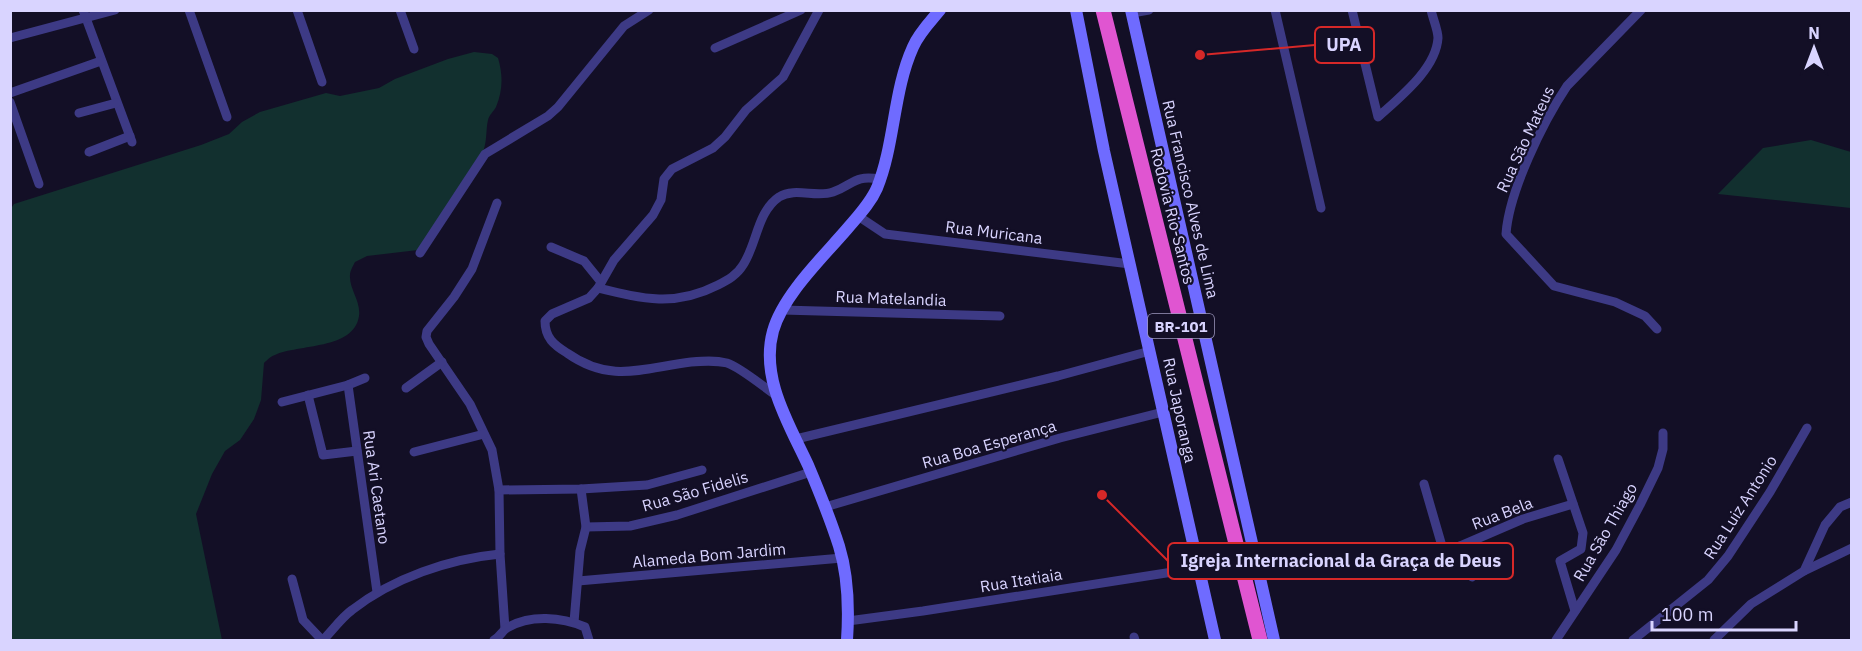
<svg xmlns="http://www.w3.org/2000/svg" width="1862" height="651" viewBox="0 0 1862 651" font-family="'IBM Plex Sans',sans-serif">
<rect width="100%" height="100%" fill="#130f26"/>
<!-- green -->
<g fill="#12302f">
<path d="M474 52 492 54 498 58C503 75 503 90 496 107 494 111 489 115 488 120 486 128 487 139 484 149L418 250 367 256 355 262C353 266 350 271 350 275 349 289 361 301 359 316 354 350 298 344 275 355 271 356 267 360 264 363L261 400 254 419 240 440 225 451 212 474 196 514 222 640H11L10 210 14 204 201 145 229 134 242 122 260 112 326 93 340 96 379 88 395 79 448 59Z"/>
<path d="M1811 140 1851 152V208L1718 194 1763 148Z"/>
</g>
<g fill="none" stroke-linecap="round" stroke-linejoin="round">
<!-- minor -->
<g stroke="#3d3a85" stroke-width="9">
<path d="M83 10 132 142"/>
<path d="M189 10 227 117"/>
<path d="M297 10 322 82"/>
<path d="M400 10 414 49"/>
<path d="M1275 10 1321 208"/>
<path d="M1352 10 1378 117C1400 97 1436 69 1438 38 1438 30 1433 19 1431 10"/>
<path d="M1641 10 1567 86C1543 122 1509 191 1506 234L1554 286 1615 302 1645 316 1657 329"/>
<path d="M1132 13 1149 10"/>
<path d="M10 38 115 10"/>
<path d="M715 48 801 10"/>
<path d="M10 93 101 61"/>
<path d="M10 102 39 184"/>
<path d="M79 113 116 103"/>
<path d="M89 152 130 136"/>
<path d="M497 203 472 269 454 297 427 331 426 337 429 344 470 404 492 450 499 490 500 554 505 629"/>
<path d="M858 216 885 234 1130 264"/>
<path d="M551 247 584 261 601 282"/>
<path d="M420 253 485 154 548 116 558 107 624 26 649 10"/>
<path d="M598 288C643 299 675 307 718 285 728 280 737 275 743 265 757 244 757 212 779 197 795 187 816 198 833 192 855 184 853 175 880 179"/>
<path d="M782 310 1000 316"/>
<path d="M348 385 377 592"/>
<path d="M406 388 442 362"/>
<path d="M308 395 323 455 357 451"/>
<path d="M777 396C765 388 740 367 727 363 715 360 703 361 691 362 643 368 611 384 567 353 554 345 545 338 545 321L552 314 589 298 598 288 614 260 653 215 661 200 664 179 672 169 713 148 725 137 746 110 783 77 819 10"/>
<path d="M282 402 348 385 365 378"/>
<path d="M796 439 1058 376 1150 351"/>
<path d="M414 452 484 434"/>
<path d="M1558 459 1583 533 1581 549 1560 561 1575 611"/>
<path d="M1424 484 1444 553 1523 519 1573 504"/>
<path d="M499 490 581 489 647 485 702 470"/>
<path d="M825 507 1060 438 1163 412"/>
<path d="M586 527 630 526 677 515 811 472"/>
<path d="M1460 546 1472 577"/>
<path d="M1804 571 1852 548"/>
<path d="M292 579 303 620 322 640"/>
<path d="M578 581 842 558"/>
<path d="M848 621 923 611 1198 568"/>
<path d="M574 622 580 551 586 527 581 489"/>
<path d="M1134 637 1135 640"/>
<path d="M323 640C333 630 341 618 352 610 393 578 449 559 500 554"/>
<path d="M494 640C500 637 502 631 507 628 530 614 562 617 585 627L589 640"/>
<path d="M1556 640 1616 550 1640 505 1658 468 1663 449V433"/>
<path d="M1633 640 1708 580 1728 556 1770 492 1807 428"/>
<path d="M1714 640 1751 604 1804 571 1825 525 1840 507 1852 502"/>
</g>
<!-- secondary -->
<g stroke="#6f6bff" stroke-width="12">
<path d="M1076 10 1104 151 1215 640"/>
<path d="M1131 10 1274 640"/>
<path d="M847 640C849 610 848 575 839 546 830 518 819 491 808 465 789 424 760 378 773 331 783 295 823 257 847 229 858 216 870 204 877 188 895 144 893 91 913 47 919 33 930 22 940 10"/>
</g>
<!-- trunk -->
<path stroke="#e055d1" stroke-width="15" d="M1103 10 1260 640"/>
</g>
<g text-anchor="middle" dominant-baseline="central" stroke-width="4.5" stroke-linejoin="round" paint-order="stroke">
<!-- shield labels -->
<rect fill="#130f26" stroke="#9e99be" stroke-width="1.5" x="1148" y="314" width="66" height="24" rx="4.5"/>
<g font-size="15" font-weight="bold" fill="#d9d4ff">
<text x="1181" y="326">BR-101</text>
</g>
<!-- street labels -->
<g font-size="16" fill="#d9d4ff" stroke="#130f26">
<text transform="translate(1525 139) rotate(-65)">Rua São Mateus</text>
<text transform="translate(1191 199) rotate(77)">Rua Francisco Alves de Lima</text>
<text transform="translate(1173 216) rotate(76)">Rodovia Rio-Santos</text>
<text transform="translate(994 232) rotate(7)">Rua Muricana</text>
<text transform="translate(891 298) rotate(2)">Rua Matelandia</text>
<text transform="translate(1180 410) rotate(78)">Rua Japoranga</text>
<text transform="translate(989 444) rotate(-16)">Rua Boa Esperança</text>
<text transform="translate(377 487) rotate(82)">Rua Ari Caetano</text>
<text transform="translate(695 491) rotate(-16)">Rua São Fidelis</text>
<text transform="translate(1740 507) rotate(-57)">Rua Luiz Antonio</text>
<text transform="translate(1502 513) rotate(-21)">Rua Bela</text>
<text transform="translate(1605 532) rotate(-60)">Rua São Thiago</text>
<text transform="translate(709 555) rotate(-5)">Alameda Bom Jardim</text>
<text transform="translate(1021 580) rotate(-9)">Rua Itatiaia</text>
</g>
</g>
<!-- callouts -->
<path fill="none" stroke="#d62828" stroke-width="2" d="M1200 55L1315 45M1102 495L1168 561"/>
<g fill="#d62828" stroke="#130f26" stroke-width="2">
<circle cx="1200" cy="55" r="6"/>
<circle cx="1102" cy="495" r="6"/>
</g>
<g fill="#130f26" stroke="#d62828" stroke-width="2">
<rect x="1315" y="27" width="59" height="36" rx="6"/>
<rect x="1168" y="543" width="345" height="36" rx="6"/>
</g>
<g font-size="18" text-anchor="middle" font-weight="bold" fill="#d9d4ff">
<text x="1344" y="51">UPA</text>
<text x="1341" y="567">Igreja Internacional da Graça de Deus</text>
</g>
<!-- border -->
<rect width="1862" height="651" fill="none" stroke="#d9d4ff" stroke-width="24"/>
<!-- north arrow -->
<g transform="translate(1814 48)" stroke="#130f26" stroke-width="4.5" paint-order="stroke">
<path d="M0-4.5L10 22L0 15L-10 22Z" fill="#d9d4ff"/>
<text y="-9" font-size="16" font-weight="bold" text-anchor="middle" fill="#d9d4ff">N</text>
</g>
<!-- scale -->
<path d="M1652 621v9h144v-9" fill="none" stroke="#d9d4ff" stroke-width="3"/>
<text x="1661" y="621" font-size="18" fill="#d9d4ff" stroke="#130f26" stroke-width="4.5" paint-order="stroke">100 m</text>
</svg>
